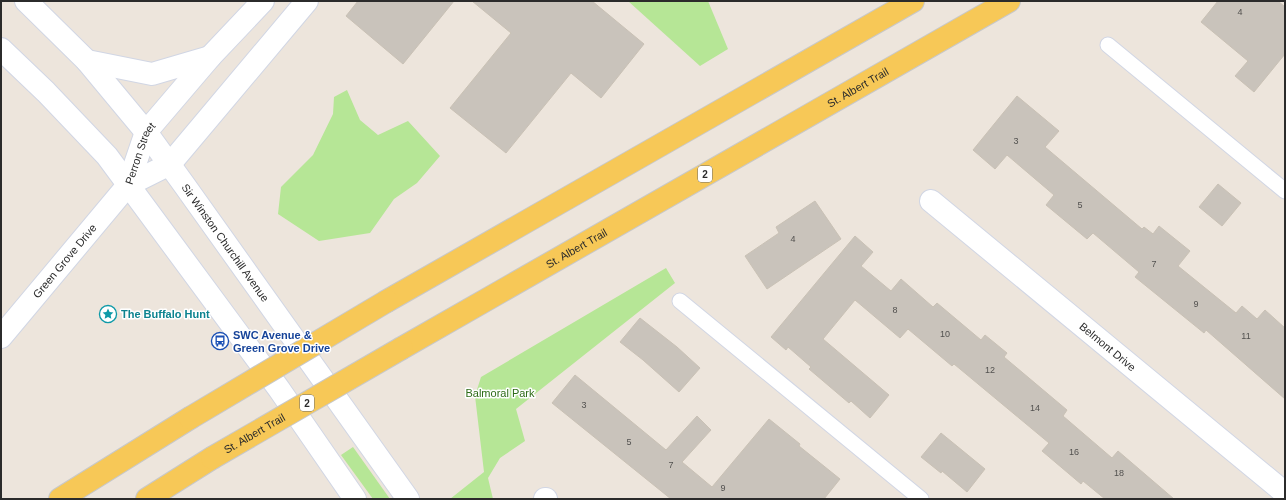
<svg xmlns="http://www.w3.org/2000/svg" width="1286" height="500" viewBox="0 0 1286 500" font-family="Arial,sans-serif">
<rect width="100%" height="100%" fill="#ede5dc"/>
<!-- green -->
<g fill="#b6e696">
<path d="M628 1H708L728 49 700 66Z"/>
<path d="M347 90 360 120 378 135 408 121 440 156 417 183 394 199 370 233 319 241 278 214 281 187 313 155 333 114 334 97Z"/>
<path d="M666 268 675 283 516 409 525 441 500 458 488 478 493 499H450L484 472 475 396 481 377Z"/>
<path d="M353 447 390 499H373L341 455Z"/>
</g>
<!-- building -->
<g fill="#c9c3bb" stroke="#c9c1b5">
<path d="M358 1H454L403 64 346 16Z"/>
<path d="M472 1H592L644 44 601 98 571 73 506 153 450 108 511 33Z"/>
<path d="M1218 1H1278L1285 7V54L1254 92 1235 76 1248 61 1201 22Z"/>
<path d="M1017 96 1059 131 1045 147 1142 229 1144 227 1153 234 1159 226 1190 251 1178 266 1236 313 1242 306 1257 319 1265 310 1285 328V399L1206 330 1204 333 1135 277 1139 272 1093 233 1087 239 1046 205 1054 195 1007 155 995 169 973 150Z"/>
<path d="M1218 184 1241 203 1222 226 1199 207Z"/>
<path d="M815 201 841 239 767 289 745 256 779 233 776 227Z"/>
<path d="M855 236 873 252 861 266 891 291 901 279 933 307 937 303 981 340 985 335 1007 353 1004 357 1067 410 1063 416 1112 458 1118 451 1174 499H1105L1083 481 1081 484 1042 451 1049 443 954 364 952 366 908 329 900 338 855 300 823 339 889 395 870 418 851 401 849 403 809 369 811 367 788 347 786 350 771 337Z"/>
<path d="M640 318 677 347 700 368 679 392 643 360 620 342Z"/>
<path d="M575 375 666 450 697 416 711 430 682 462 712 487 769 419 800 444 799 446 840 479 824 499H671L552 403Z"/>
<path d="M941 433 985 469 967 492 942 471 941 473 921 457Z"/>
</g>
<g fill="none" stroke-linecap="round" stroke-linejoin="round">
<!-- service casing -->
<g stroke="#d1d6e4" stroke-width="17">
<g id="service">
<path d="M1108 45 1285 191"/>
<path d="M680 301 921 499"/>
</g>
</g>
<!-- minor casing -->
<g stroke="#d1d6e4" stroke-width="24">
<g id="minor">
<path id="s1" d="M931 201 1285 493"/>
<path d="M545 499H546"/>
</g>
</g>
<!-- tertiary casing -->
<g stroke="#d1d6e4" stroke-width="24">
<g id="tertiary">
<path d="M128 185 170 164 307 1"/>
<path id="s2" d="M1 337 128 185 146 132 210 57 263 1"/>
</g>
</g>
<!-- secondary casing -->
<g stroke="#d1d6e4" stroke-width="24">
<g id="secondary">
<path id="s3" d="M26 1 87 61 146 132 185 186 408 499"/>
<path d="M1 49 46 92 107 156 279 389 355 499"/>
<path d="M87 61 152 74 210 57"/>
</g>
</g>
<!-- primary casing -->
<g stroke="#c8c8c8" stroke-width="24">
<g id="primary">
<path d="M387 301 913 1"/>
<path id="s4" d="M402 348 1009 1"/>
<path d="M60 499 190 418"/>
<path d="M147 499 212 458"/>
</g>
</g>
<!-- service -->
<use href="#service" stroke="#fff" stroke-width="15"/>
<!-- minor -->
<use href="#minor" stroke="#fff" stroke-width="22"/>
<!-- tertiary -->
<use href="#tertiary" stroke="#fff" stroke-width="22"/>
<!-- secondary -->
<use href="#secondary" stroke="#fff" stroke-width="22"/>
<!-- primary -->
<use href="#primary" stroke="#f7c857" stroke-width="22"/>
<!-- primary-bridge casing -->
<g stroke="#c8c8c8" stroke-width="24" stroke-linecap="butt">
<g id="primary-bridge">
<path d="M190 418 387 301"/>
<path id="s5" d="M212 458 402 348"/>
</g>
</g>
<!-- primary-bridge -->
<use href="#primary-bridge" stroke="#f7c857" stroke-width="22"/>
</g>
<!-- icons -->
<defs>
<g id="sight-ring" transform="scale(0.9)"><circle r="9.5" fill="#fff" stroke="#0f9aa8" stroke-width="1.5"/><path d="M0-6L1.8-2.2L6-1.7L2.9 1.2L3.7 5.4L0 3.3L-3.7 5.4L-2.9 1.2L-6-1.7L-1.8-2.2Z" fill="#0f9aa8"/></g>
<g id="bus-ring" transform="scale(0.9)"><circle r="9.5" fill="#fff" stroke="#1a4fb4" stroke-width="1.5"/><path d="M-5-6H5V4H4V6H2V4H-2V6H-4V4H-5ZM-3.5-4V0h7V-4ZM-3.5 1.2v1.5H-2V1.2ZM2 1.2v1.5H3.5V1.2Z" fill="#1a4fb4"/></g>
</defs>
<g fill-rule="evenodd">
<use href="#sight-ring" x="108" y="314"/>
<use href="#bus-ring" x="220" y="341"/>
</g>
<g text-anchor="middle" dominant-baseline="central" stroke-width="3" stroke-linejoin="round" paint-order="stroke">
<!-- number labels -->
<g font-size="9" fill="#52514f">
<text x="1240" y="12">4</text>
<text x="1016" y="141">3</text>
<text x="1080" y="205">5</text>
<text x="793" y="239">4</text>
<text x="1154" y="264">7</text>
<text x="1196" y="304">9</text>
<text x="895" y="310">8</text>
<text x="945" y="334">10</text>
<text x="1246" y="336">11</text>
<text x="990" y="370">12</text>
<text x="584" y="405">3</text>
<text x="1035" y="408">14</text>
<text x="629" y="442">5</text>
<text x="1074" y="452">16</text>
<text x="671" y="465">7</text>
<text x="1119" y="473">18</text>
<text x="723" y="488">9</text>
</g>
<!-- shield labels -->
<g fill="#fff" stroke="#6b6b6b" stroke-width="1">
<rect x="698" y="166" width="14" height="16" rx="3"/>
<rect x="300" y="395" width="14" height="16" rx="3"/>
</g>
<g font-size="10" font-weight="bold" fill="#2b2b2b">
<text x="705" y="174">2</text>
<text x="307" y="403">2</text>
</g>
<!-- street labels -->
<g font-size="11" fill="#2b2b2b" stroke="#fff">
<text stroke="none"><textPath href="#s4" startOffset="525">St. Albert Trail</textPath></text>
<text stroke="none"><textPath href="#s2" startOffset="232">Perron Street</textPath></text>
<text stroke="none"><textPath href="#s3" startOffset="314">Sir Winston Churchill Avenue</textPath></text>
<text stroke="none"><textPath href="#s4" startOffset="201">St. Albert Trail</textPath></text>
<text stroke="none"><textPath href="#s2" startOffset="99">Green Grove Drive</textPath></text>
<text stroke="none"><textPath href="#s1" startOffset="229">Belmont Drive</textPath></text>
<text stroke="none"><textPath href="#s5" startOffset="49">St. Albert Trail</textPath></text>
</g>
<!-- culture labels -->
<g font-size="11" font-weight="bold" fill="#0d838f" stroke="#fff" text-anchor="start">
<text x="121" y="314">The Buffalo Hunt</text>
</g>
<!-- transit labels -->
<g font-size="11" font-weight="bold" fill="#164399" stroke="#fff" text-anchor="start">
<text x="233" y="335">SWC Avenue &amp;<tspan x="233" dy="13">Green Grove Drive</tspan></text>
</g>
<!-- park labels -->
<g font-size="11" fill="#2e6b17" stroke="#fff">
<text x="500" y="393">Balmoral Park</text>
</g>
</g>
<!-- border -->
<rect width="1286" height="500" fill="none" stroke="#2b2b2b" stroke-width="4"/>
</svg>
